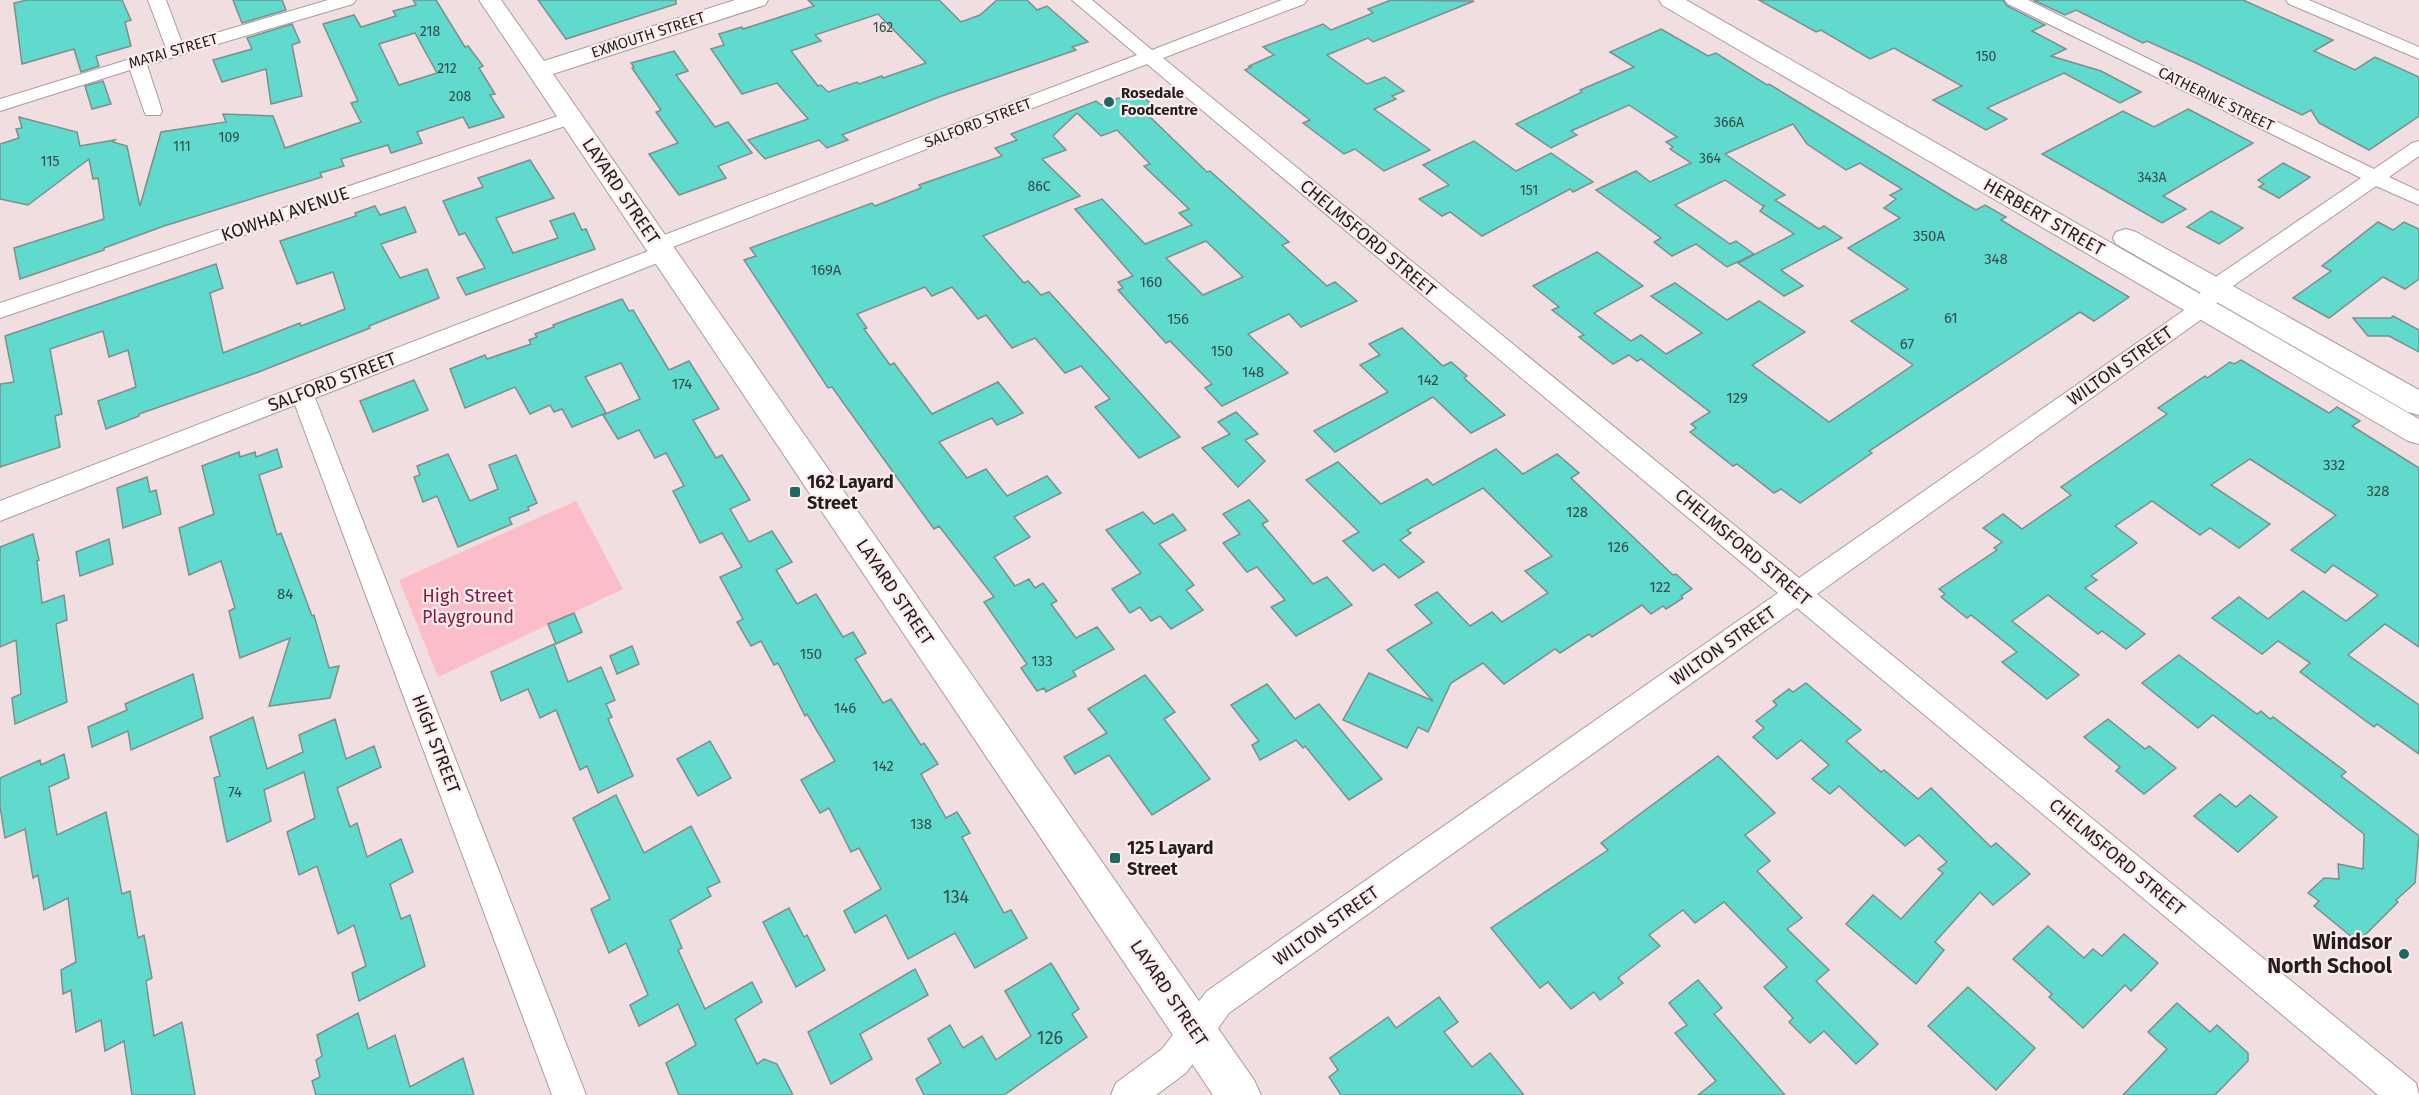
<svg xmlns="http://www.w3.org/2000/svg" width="2419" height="1095" viewBox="0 0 2419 1095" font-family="'Fira Sans',sans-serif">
<rect width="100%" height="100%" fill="#f0dee1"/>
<!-- green -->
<path fill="#fbbec8" d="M576 501 623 589 438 677 399 580Z"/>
<!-- building -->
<g fill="#5fdacd" stroke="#7e8e8c" stroke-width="1.5" fill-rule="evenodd">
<path d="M27 0H122L131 20 125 22 131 46 96 56 99 66 81 72 74 49 22 64 14 3Z"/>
<path d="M233 0H282L286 10 242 23Z"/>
<path d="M413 0H436L465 47 468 46 483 66 479 68 495 94 490 95 504 117 469 128 463 117 417 132 422 143 391 153 388 145 341 159 344 166 320 173 322 177 164 226 104 248V250L20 279 14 248 104 219 98 178 93 179 89 159 28 205 0 199V144L19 138 16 129 22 128 19 117 77 132 80 146 115 140 113 142 127 146 140 206 161 132 226 122 223 114 273 116 285 148 361 122 351 103 358 101 323 24 354 15 361 27 396 16 393 11 416 5ZM415 33 437 73 399 85 379 44Z"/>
<path d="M538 0H676V4L566 39Z"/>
<path d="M808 0H939L961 22 980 15 997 0H1027L1037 10 1047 6 1088 42 1072 47 1076 50 939 97 842 135 848 140 827 148 819 140 765 159 748 140 808 119 777 83 742 94 711 49 724 45 719 34 742 27 743 29 814 6ZM878 14 926 63 883 78 882 76 859 84 857 82 828 92 821 85 818 86 791 51 821 41 815 35Z"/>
<path d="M1391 0 1474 1 1373 42 1368 38 1327 55 1367 84 1385 77 1404 91 1392 96 1396 99 1374 109 1430 150 1384 171 1355 149 1344 154 1303 123 1310 120 1245 70 1251 67 1249 66 1274 55 1263 47 1323 24 1331 30 1373 13 1368 9Z"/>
<path d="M1759 0H2003L2007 6 2045 25 2032 31 2066 49 2051 56 2101 71 2141 92 2120 103 2064 73 1987 108 2007 119 1986 130 1933 100 1962 86 1894 48 1870 59 1821 30 1816 32Z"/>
<path d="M2033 0H2243L2333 40 2314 51 2355 70 2375 57 2419 77V116L2369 150 2319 123 2311 110 2302 115 2196 63 2147 41 2143 43 2076 10 2065 15Z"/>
<path d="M292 24 300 42 292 45 302 96 271 104 266 69 222 82 213 60 252 49 247 38Z"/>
<path d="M1661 29 1708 56 1716 53 1767 85 1769 84 1957 199 1976 210 1985 205 2006 217 2001 220 2129 297 2094 321 2080 312 1869 451 1872 453 1800 503 1781 489 1774 493 1737 464 1733 466 1690 432 1696 428 1691 424 1710 412 1641 359 1637 361 1629 355 1613 364 1579 337 1584 335 1552 310 1559 307 1533 286 1597 252 1643 286 1594 313 1631 341 1641 335 1666 354 1702 333 1651 296 1675 283 1727 320 1759 301 1805 332 1752 365 1829 422 1913 365 1851 321 1908 289 1848 248 1900 218 1884 208 1896 199 1890 195 1902 189 1860 163 1846 170 1807 144 1793 124 1725 154 1785 195 1775 200 1819 229 1824 226 1842 238 1781 270 1803 286 1784 296 1738 263 1794 234 1760 211 1765 205 1763 206 1725 180 1675 205 1730 244 1736 241 1754 254 1727 267 1696 244 1672 256 1654 242 1661 238 1596 190 1636 171 1650 182 1691 163 1670 149 1673 147 1666 142 1677 137 1629 105 1571 131 1577 135 1551 148 1516 124 1582 92 1580 90 1634 67 1610 52Z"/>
<path d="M674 51 688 71 676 75 715 127 728 122 752 153 718 166 726 178 679 195 649 154 678 143 656 112 661 110 632 68 634 67 631 63Z"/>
<path d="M103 81 111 104 92 109 85 86Z"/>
<path d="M1132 93 1141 95 1157 109 1146 113 1207 172 1210 171 1289 242 1282 245 1327 286 1335 282 1357 301 1301 327 1289 314 1248 334 1288 373 1222 406 1205 388 1212 384 1170 341 1166 343 1118 290 1123 288 1118 282 1133 276 1075 209 1102 199 1145 244 1192 225 1179 213 1189 209 1144 166 1150 164 1117 130 1101 136 1077 113 1053 136 1066 150 1042 159 1080 196 983 236 1024 283 1028 281 1041 295 1049 292 1180 437 1139 458 1095 407 1110 399 1081 366 1065 373 1035 338 1012 348 986 315 978 319 952 287 932 296 925 287 857 314 867 328 864 329 890 365 894 363 932 414 998 382 1023 413 997 425 992 418 939 442 967 478 986 469 1007 496 1047 476 1061 493 1014 517 1030 537 994 557 1015 586 1029 579 1035 588 1043 583 1057 601 1051 604 1076 638 1097 627 1114 649 1073 671 1076 676 1046 692 1044 688 1037 691 1021 668 1027 664 984 602 994 597 939 526 934 529 832 387 828 388 744 260 756 256 750 248 872 203 875 206 921 188 919 185 1002 156 995 148 1017 140 1011 134 1096 101 1101 105ZM1206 241 1243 277 1203 295 1166 258Z"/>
<path d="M2188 109 2253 143 2163 196 2186 209 2162 223 2042 154 2123 111 2154 127Z"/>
<path d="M1474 141 1516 171 1551 153 1593 182 1573 192 1570 189 1482 236 1450 212 1442 216 1419 199 1449 185 1423 165Z"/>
<path d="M530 160 554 198 496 218 513 253 558 238 550 221 574 213 582 230 586 229 595 249 466 295 457 278 485 268 465 233 459 235 443 201 483 187 478 178Z"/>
<path d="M2283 163 2310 177 2279 198 2259 187 2264 184 2258 180Z"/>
<path d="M375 206 380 215 405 207 416 232 381 244 400 278 427 269 439 298 369 326 370 328 256 373 139 414V416L106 429 98 401 136 387 128 350 109 357 103 331 50 349 62 414 55 416 60 447 0 467V384L14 382 5 336 216 264 223 288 210 293 223 353 300 323 301 326 345 309 333 272 297 284 280 241 356 216 355 213Z"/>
<path d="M2211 211 2243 228 2219 244 2187 227Z"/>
<path d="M2378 222 2393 230 2404 222 2419 229V279L2405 289 2383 277 2329 318 2293 298 2331 271 2322 266Z"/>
<path d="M622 299 629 311 633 310 669 370 689 361 719 409 693 420 716 458 722 455 750 500 730 509 749 542 772 531 792 562 776 570 797 604 816 594 843 637 853 632 866 653 855 659 883 703 891 699 921 745 924 743 938 764 921 774 946 818 957 812 970 833 962 837 1004 913 1011 910 1027 938 975 968 955 933 908 959 886 915 855 933 844 911 881 889 859 848 851 852 829 808 820 813 801 780 835 761 807 714 805 716 778 663 774 665 761 641 751 646 737 622 743 619 720 577 742 567 722 533 700 543 673 491 684 486 666 453 655 458 639 430 618 439 603 415 640 399 621 363 585 377 606 413 572 427 562 409 554 412 550 405 530 414 515 387 465 408 450 369 485 355 487 359 531 344 529 340 537 337 535 334 554 327 553 325Z"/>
<path d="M2393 316 2419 330V352L2389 336H2368L2353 318H2391Z"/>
<path d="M1402 328 1443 366 1451 362 1467 376 1464 378 1505 415 1471 433 1433 397 1335 452 1314 431 1388 392 1360 365 1380 355 1369 344Z"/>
<path d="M2241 360 2329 413 2337 407 2360 421 2352 426 2419 468V647L2385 624 2348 655 2419 705V754L2377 724 2374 727 2300 672 2310 663 2278 641 2262 654 2212 618 2239 597 2268 619 2303 591 2346 621 2378 595 2333 565 2325 573 2291 550 2336 515 2250 459 2211 485 2270 524 2239 548 2210 528 2200 535 2152 501 2115 526 2137 543 2091 576 2097 580 2085 588 2145 634 2126 649 2102 631 2098 634 2048 595 2012 621 2079 675 2047 699 2002 662 2017 652 1971 615 1967 618 1941 597 1945 594 1939 589 1997 550 1994 548 2002 542 1983 528 2003 514 2022 529 2071 495 2061 487 2167 414 2158 408 2205 376 2207 378 2230 362 2234 364Z"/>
<path d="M414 380 428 410 373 432 360 401Z"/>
<path d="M1236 412 1258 434 1245 440 1265 461 1238 487 1202 448 1230 434 1218 422Z"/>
<path d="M277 449 282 467 259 475 277 535 281 533 312 616 314 615 329 668 339 666 330 698 269 706 290 638 240 658 229 611 235 608 221 561 189 575 179 528 214 514 202 466 239 452 240 457 255 452 256 457Z"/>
<path d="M1496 449 1523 474 1557 454 1579 473 1571 478 1673 575 1676 574 1692 589 1681 596 1683 598 1666 609 1663 606 1651 614 1642 605 1592 637 1589 634 1560 653 1555 649 1504 684 1483 663 1451 683 1428 732 1418 727 1407 748 1343 720 1369 673 1433 701 1387 650 1432 623 1415 605 1437 592 1470 626 1492 612 1502 622 1548 593 1525 571 1552 556 1483 488 1407 530 1411 533 1400 540 1424 562 1399 578 1384 564 1373 571 1343 541 1359 532 1306 480 1338 462 1381 504 1427 479 1433 485Z"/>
<path d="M448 454 470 501 498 489 489 465 516 455 537 503 528 507 529 510 509 518 512 524 458 547 437 496 423 502 414 477 420 475 417 466Z"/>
<path d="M147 477 150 492 156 490 161 514 123 528 117 488Z"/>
<path d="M1249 500 1268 521 1262 524 1313 584 1327 577 1352 605 1296 636 1271 607 1285 600 1257 567 1247 572 1223 543 1240 534 1223 514Z"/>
<path d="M1143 512 1154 524 1173 514 1186 530 1159 544 1194 585 1186 590 1203 610 1171 629 1160 616 1151 621 1140 607 1130 613 1112 589 1141 573 1106 530Z"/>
<path d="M33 534 39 560 37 561 42 603 64 595 67 620 56 624 67 702 15 724 12 698 21 694 16 640 0 647V547Z"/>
<path d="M109 539 113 564 80 576 76 552Z"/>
<path d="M574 613 582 632 556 644 548 624Z"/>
<path d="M554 644 568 682 601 667 615 700 606 704 612 717 608 719 633 776 598 793 587 766 580 770 556 710 540 718 528 689 501 701 491 672Z"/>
<path d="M632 646 639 664 617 674 610 656Z"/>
<path d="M2179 655 2257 714 2261 711 2270 719 2273 717 2346 772 2341 776 2419 836 2415 883 2396 900 2398 902 2358 942 2314 906 2319 901 2308 893 2324 878 2339 879 2338 864 2363 869 2364 834 2213 715 2198 728 2142 683Z"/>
<path d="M193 674 203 718 131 750 128 731 92 747 88 727 127 710 125 704Z"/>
<path d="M1145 675 1175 712 1164 719 1210 779 1152 815 1109 755 1075 774 1064 757 1107 733 1088 709Z"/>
<path d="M1806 683 1861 730 1846 741 1881 772 1884 770 1918 799 1931 788 1991 847 1996 843 2030 874 1993 905 1980 892 1935 942 1944 950 1916 984 1846 924 1873 895 1901 919 1943 873 1938 869 1947 862 1919 835 1905 846 1839 786 1830 794 1812 779 1829 765 1801 740 1777 759 1753 737 1764 728 1756 721 1777 705 1773 701 1789 689 1793 692Z"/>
<path d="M1267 684 1295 719 1319 704 1382 779 1349 800 1305 746 1303 748 1296 740 1260 760 1252 745 1259 741 1231 705Z"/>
<path d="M253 717 267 769 303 752 299 735 335 719 346 759 374 746 381 767 337 788 350 827 357 823 367 857 401 839 413 872 390 884 401 919 410 915 425 966 359 1001 352 973 366 966 354 925 338 934 317 866 299 875 287 832 315 818 304 772 264 790 271 821 227 842 214 778 220 776 210 737Z"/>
<path d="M2108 719 2145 749 2149 746 2176 768 2144 794 2116 771 2120 767 2084 737Z"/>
<path d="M710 741 731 778 698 796 677 759Z"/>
<path d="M64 754 69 778 49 787 57 835 106 812 122 894 130 891 138 938 144 935 152 978 146 981 154 1036 182 1022 195 1095H132L124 1041 105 1051 101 1020 76 1032 71 990 63 994 61 970 76 962 68 898 44 910 38 875 33 878 25 829 5 838 0 806V778L40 760 41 765Z"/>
<path d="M1718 756 1775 813 1745 835 1770 861 1757 871 1802 918 1787 929 1829 970 1816 981 1878 1044 1856 1064 1824 1031 1810 1043 1789 1022 1793 1018 1764 987 1787 967 1724 902 1695 923 1683 910 1649 935 1660 946 1618 978 1623 983 1600 1000 1594 992 1571 1009 1548 982 1540 988 1491 928 1608 850 1601 843Z"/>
<path d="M2220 794 2236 807 2250 795 2277 817 2238 852 2194 816Z"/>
<path d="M616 795 644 853 691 826 720 882 707 888 711 896 670 920 682 948 678 950 705 1009 752 982 762 1002 735 1019 757 1064 764 1059 777 1064 793 1095H679L666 1063 696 1045 678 1004 639 1026 630 1005 648 995 626 943 609 953 591 909 610 899 573 818Z"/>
<path d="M789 908 804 937 807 935 825 970 796 987 763 922Z"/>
<path d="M2048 926 2084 958 2093 949 2102 956 2124 934 2158 963 2131 991 2125 985 2083 1028 2049 997 2052 994 2013 959Z"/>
<path d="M1051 963 1079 1009 1072 1014 1087 1037 1004 1095H924L916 1079 941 1063 928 1039 950 1025 963 1048 982 1036 996 1060 1031 1036 1005 991Z"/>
<path d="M915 969 928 995 860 1034 872 1059 831 1084 808 1032Z"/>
<path d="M1698 980 1722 1008 1714 1014 1785 1095H1698L1716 1081 1675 1033 1687 1025 1669 1003Z"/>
<path d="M1968 987 2035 1048 1996 1090 1928 1026Z"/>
<path d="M1439 997 1458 1022 1444 1032 1472 1067 1490 1053 1524 1095H1341L1329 1077 1338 1070 1330 1058 1388 1017 1396 1028Z"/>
<path d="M2177 1003 2210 1032 2217 1025 2248 1053V1061L2215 1095H2123L2167 1049 2148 1032Z"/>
<path d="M358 1013 368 1049 395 1035 410 1087 463 1058 474 1095H316L312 1081 320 1077 316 1060 322 1056 317 1035Z"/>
</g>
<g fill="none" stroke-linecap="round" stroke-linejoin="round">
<!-- street casing -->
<g stroke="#ab9b9d" stroke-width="2">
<g id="street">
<path d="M148 0H166L182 43 328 0H356L353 4 147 65 162 111 160 115H146L144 111 130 70 0 111V99L166 48Z"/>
<path d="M1072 0H1092L1152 50 1282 0H1307L1304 4 1163 58 1799 578 2183 311 2217 276 2361 178 2008 4 2005 0H2028L2374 169 2412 143 2419 141V156L2389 177 2419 191V205L2376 186 2233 286 2199 321 1817 594 2416 1083 2419 1095H2378L1797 608 1229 1013 1186 1073 1156 1095H1111L1116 1083 1162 1049 1207 991 1778 593 1147 64 670 248 674 253 670 258 315 398 586 1095H552L295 405 0 521V501L651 250 648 245 651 240 1137 55Z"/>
<path d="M2286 0H2309L2419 47V59L2289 4Z"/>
<path d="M570 112 577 114 579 118 577 122 0 318V303Z"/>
</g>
</g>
<!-- secondary casing -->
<g stroke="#ab9b9d" stroke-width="2">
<g id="secondary">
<path d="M479 0H501L544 61 735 0H768L765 5 553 74 1254 1080 1261 1095H1213Z"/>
<path d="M1659 0H1686L2419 419V444L2408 441 1662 5Z"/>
<path d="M2126 229 2136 232 2419 390V415L2408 412 2116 244 2113 238 2116 232Z"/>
</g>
</g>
<!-- street -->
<use href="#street" fill="#fff" fill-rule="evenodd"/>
<!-- secondary -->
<use href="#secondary" fill="#fff" fill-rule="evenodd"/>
</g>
<!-- markers -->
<g fill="#1e6861" stroke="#fdecee" stroke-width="2">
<circle cx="1109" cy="102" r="6"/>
<rect x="789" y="486" width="12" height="12" rx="3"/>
<rect x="1109" y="852" width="12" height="12" rx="3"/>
<circle cx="2404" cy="954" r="6"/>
</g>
<g text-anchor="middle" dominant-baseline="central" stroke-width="4.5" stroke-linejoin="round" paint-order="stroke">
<!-- far-number labels -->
<g font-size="14" fill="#334d4a">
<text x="883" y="27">162</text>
<text x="430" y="31">218</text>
<text x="1986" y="56">150</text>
<text x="447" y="68">212</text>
<text x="460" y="96">208</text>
<text x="1729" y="122">366A</text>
<text x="229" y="137">109</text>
<text x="182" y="146">111</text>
<text x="1710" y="158">364</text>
<text x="50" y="161">115</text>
<text x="2152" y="177">343A</text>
<text x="1039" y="186">86C</text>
<text x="1529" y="190">151</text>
</g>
<!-- far-street labels -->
<g font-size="15" fill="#241e1e" stroke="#fdecee">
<text transform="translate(648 35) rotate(-18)">EXMOUTH STREET</text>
<text transform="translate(173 51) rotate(-16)">MATAI STREET</text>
<text transform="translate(2216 99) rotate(26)">CATHERINE STREET</text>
<text transform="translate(978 123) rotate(-21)">SALFORD STREET</text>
</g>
<!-- far-poi labels -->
<g font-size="15" font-weight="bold" fill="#241e1e" stroke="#fdecee" text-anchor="start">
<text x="1121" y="93">Rosedale<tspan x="1121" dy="17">Foodcentre</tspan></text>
</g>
<!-- number labels -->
<g font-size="15" fill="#334d4a">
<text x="1929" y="236">350A</text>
<text x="1996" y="259">348</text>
<text x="826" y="270">169A</text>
<text x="1151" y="282">160</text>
<text x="1951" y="318">61</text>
<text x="1178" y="319">156</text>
<text x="1907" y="344">67</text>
<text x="1222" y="351">150</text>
<text x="1253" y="372">148</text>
<text x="1428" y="380">142</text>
<text x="682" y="384">174</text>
<text x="1737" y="398">129</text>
<text x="2334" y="465">332</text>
<text x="2378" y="491">328</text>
<text x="1577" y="512">128</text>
<text x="1618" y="547">126</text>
<text x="1660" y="587">122</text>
<text x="285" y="594">84</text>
<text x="811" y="654">150</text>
<text x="1042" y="661">133</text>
<text x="845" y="708">146</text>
<text x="883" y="766">142</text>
<text x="235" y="792">74</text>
<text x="921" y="824">138</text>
</g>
<!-- street labels -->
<g font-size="18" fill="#241e1e" stroke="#fdecee">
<text transform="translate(621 191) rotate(56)">LAYARD STREET</text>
<text transform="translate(285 214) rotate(-19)">KOWHAI AVENUE</text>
<text transform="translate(2044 217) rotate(30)">HERBERT STREET</text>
<text transform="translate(1368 238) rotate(40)">CHELMSFORD STREET</text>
<text transform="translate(2120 366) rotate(-35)">WILTON STREET</text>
<text transform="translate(332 382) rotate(-21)">SALFORD STREET</text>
<text transform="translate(1743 547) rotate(40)">CHELMSFORD STREET</text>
<text transform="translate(895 592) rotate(56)">LAYARD STREET</text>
<text transform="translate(1723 646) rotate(-35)">WILTON STREET</text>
<text transform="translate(436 744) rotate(69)">HIGH STREET</text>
<text transform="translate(2117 857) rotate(40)">CHELMSFORD STREET</text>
<text transform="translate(1326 926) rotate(-35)">WILTON STREET</text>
<text transform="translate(1169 993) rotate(56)">LAYARD STREET</text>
</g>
<!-- poi labels -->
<g font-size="18" font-weight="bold" fill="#241e1e" stroke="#fdecee" text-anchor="start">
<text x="807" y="482">162 Layard<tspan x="807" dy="21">Street</tspan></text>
<text x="1127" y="848">125 Layard<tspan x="1127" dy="21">Street</tspan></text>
</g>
<!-- park labels -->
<g font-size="18" fill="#841a3c" stroke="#fdecee">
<text x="468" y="596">High Street<tspan x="468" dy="21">Playground</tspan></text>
</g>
<!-- near-number labels -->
<g font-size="18" fill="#334d4a">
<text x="956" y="897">134</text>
<text x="1050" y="1038">126</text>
</g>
<!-- near-poi labels -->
<g font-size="21" font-weight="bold" fill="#241e1e" stroke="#fdecee" text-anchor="end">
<text x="2392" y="942">Windsor<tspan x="2392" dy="24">North School</tspan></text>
</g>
</g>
</svg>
